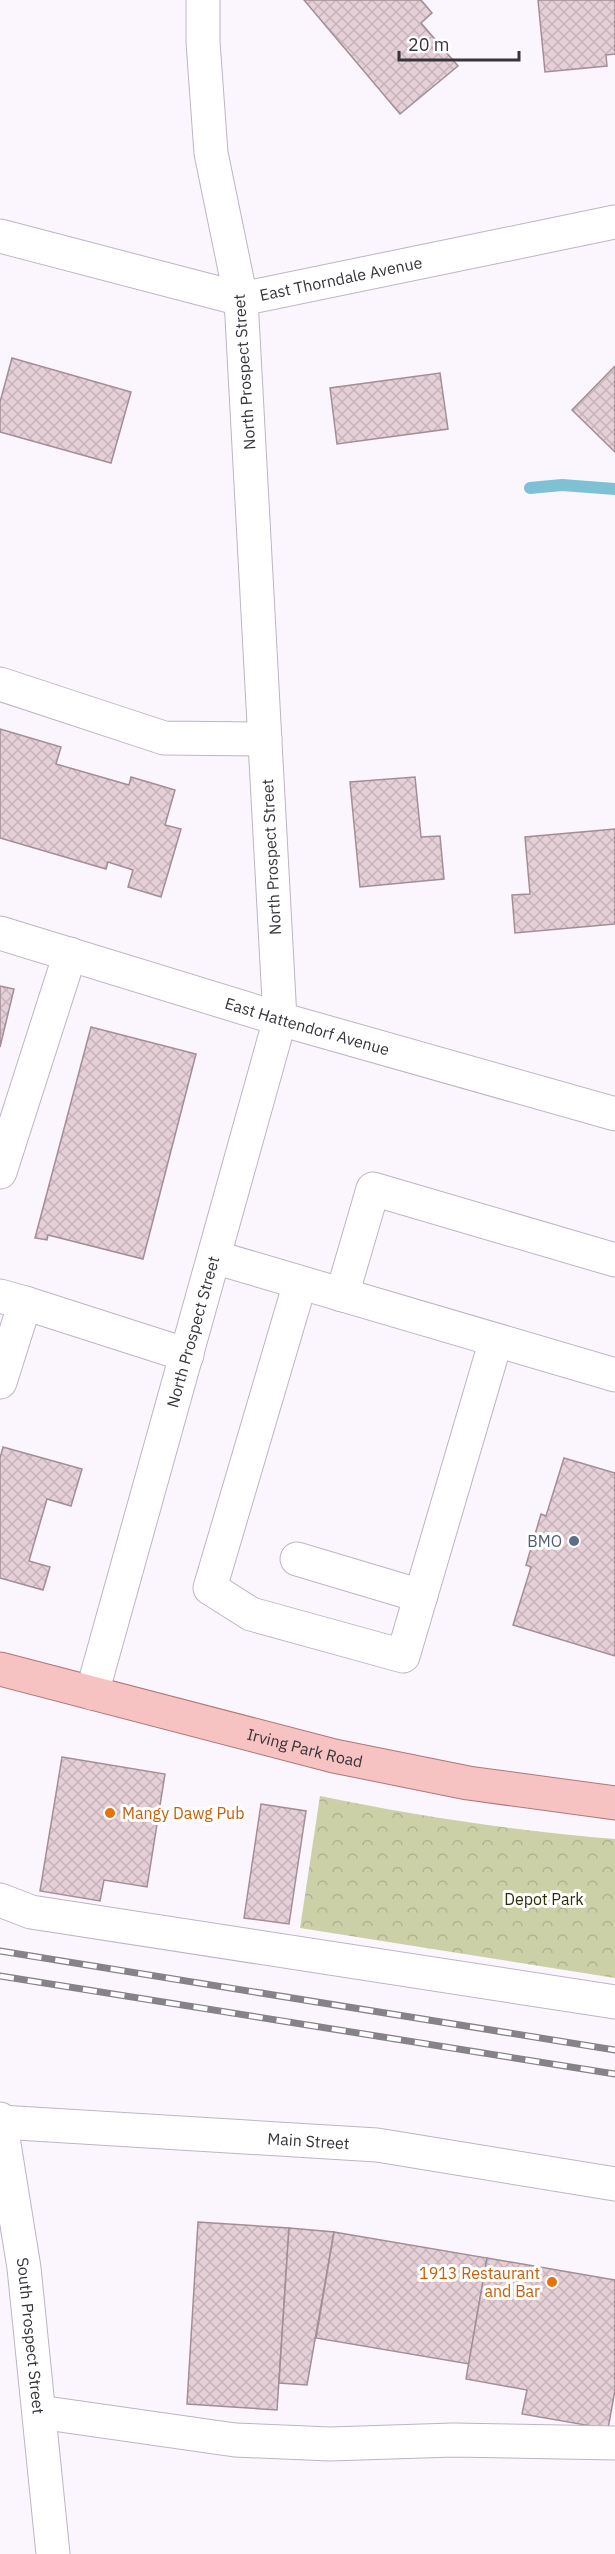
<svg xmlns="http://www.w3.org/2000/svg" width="615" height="2554" viewBox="0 0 615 2554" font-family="'IBM Plex Sans',sans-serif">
<defs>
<pattern id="park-crowns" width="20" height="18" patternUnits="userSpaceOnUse" patternTransform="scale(1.5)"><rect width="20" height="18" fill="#ccd0a7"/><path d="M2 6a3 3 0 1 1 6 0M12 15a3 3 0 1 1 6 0" fill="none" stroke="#b0b391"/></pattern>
<pattern id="building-cross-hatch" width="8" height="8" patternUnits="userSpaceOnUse" patternTransform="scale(1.5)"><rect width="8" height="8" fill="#e6d0d7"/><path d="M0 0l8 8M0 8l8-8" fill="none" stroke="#c6b3b9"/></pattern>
</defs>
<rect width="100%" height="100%" fill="#fbf6fe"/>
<!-- park -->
<path fill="url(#park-crowns)" d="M320 1796C417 1816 516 1831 615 1839V1978L300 1928Z"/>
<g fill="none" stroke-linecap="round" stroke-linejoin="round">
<!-- stream -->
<path stroke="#7ec1d5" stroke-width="12" d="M530 488 562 485 615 489"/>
</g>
<!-- building -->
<g fill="url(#building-cross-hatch)" stroke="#a38e95" stroke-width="1.5">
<path d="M304 0H421L432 13 421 23 458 66 400 114Z"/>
<path d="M538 0H615V54L606 55 607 66 545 72Z"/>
<path d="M12 358 131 392 111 463 0 432V402Z"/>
<path d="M615 366V452L572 410Z"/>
<path d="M440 373 448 429 337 444 330 388Z"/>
<path d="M0 729 61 747 56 764 129 785 131 777 175 790 165 825 181 829 161 897 128 887 133 870 108 862 106 869 0 838Z"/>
<path d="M415 777 421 837 440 836 444 879 360 887 350 782Z"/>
<path d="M615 829V924L515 933 512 895 530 894 525 837Z"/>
<path d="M0 986 14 989 0 1047Z"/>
<path d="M91 1027 196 1054 143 1259 48 1235 47 1240 35 1238Z"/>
<path d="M3 1447 82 1469 71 1506 47 1499 29 1561 50 1567 43 1590 0 1578V1458Z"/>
<path d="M564 1458 615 1473V1656L513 1625 531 1567 526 1565 541 1514 546 1516Z"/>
<path d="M62 1757 165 1774 147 1887 104 1880 100 1901 40 1891Z"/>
<path d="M261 1804 306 1811 289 1924 244 1918Z"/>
<path d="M198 2222 289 2228 277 2410 187 2404Z"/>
<path d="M289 2228 334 2232 307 2385 279 2383Z"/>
<path d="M334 2232 487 2258 469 2364 316 2338Z"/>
<path d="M487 2258 615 2280V2390L608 2429 522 2414 527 2390 466 2379Z"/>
</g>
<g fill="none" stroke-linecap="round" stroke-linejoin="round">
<!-- minor casing -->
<g stroke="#beb4c5" stroke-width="35">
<g id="minor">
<path id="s1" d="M0 236 241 299 615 222"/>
<path d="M0 684 164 738 265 739"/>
<path id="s2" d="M0 933 280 1019 615 1114"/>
<path d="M0 1172 70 954"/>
<path d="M214 1257 615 1375"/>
<path d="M300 1283 210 1588 251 1614 403 1656 496 1340"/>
<path d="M342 1295 373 1189 615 1260"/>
<path d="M0 1296 25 1303 0 1382"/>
<path d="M25 1303 187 1355"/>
<path d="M297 1559 421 1596"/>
<path id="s3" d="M92 1693 280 1019 241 299 211 153 203 42V0"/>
<path d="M0 1900 31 1912 615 2002"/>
<path id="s4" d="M0 2119 24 2268 53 2554"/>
<path id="s5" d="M0 2122 377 2145 615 2184"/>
<path d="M39 2412 235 2440 330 2444 453 2440 615 2443"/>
</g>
</g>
<!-- major casing -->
<g stroke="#b07679" stroke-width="35">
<g id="major">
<path id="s6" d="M0 1669 334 1756 468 1783 615 1803"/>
</g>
</g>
<!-- minor -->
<use href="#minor" stroke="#fff" stroke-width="33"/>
<!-- major -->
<use href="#major" stroke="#f6c2c2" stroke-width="33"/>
<!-- rail casing -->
<g stroke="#868289" stroke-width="7">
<g id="rail">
<path d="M0 1951 615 2050"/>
<path d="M0 1976 615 2074"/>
</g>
</g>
<!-- rail -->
<use href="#rail" stroke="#fff" stroke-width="4.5" stroke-dasharray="14" stroke-linecap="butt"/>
</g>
<!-- markers -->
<circle fill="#5c6f8a" stroke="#fff" stroke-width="2" cx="574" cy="1541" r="6"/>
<g fill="#e8710a" stroke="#fff" stroke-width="2">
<circle cx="110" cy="1813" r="6"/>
<circle cx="552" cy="2282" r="6"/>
</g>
<g text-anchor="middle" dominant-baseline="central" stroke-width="6" stroke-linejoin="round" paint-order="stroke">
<!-- street labels -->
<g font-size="16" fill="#38343b" stroke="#fff">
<text stroke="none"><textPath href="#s1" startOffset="351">East Thorndale Avenue</textPath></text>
<text transform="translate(244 372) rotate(-94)">North Prospect Street</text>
<text transform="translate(271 857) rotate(-93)">North Prospect Street</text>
<text stroke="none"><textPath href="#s2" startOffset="321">East Hattendorf Avenue</textPath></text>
<text stroke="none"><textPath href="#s3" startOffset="375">North Prospect Street</textPath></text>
<text stroke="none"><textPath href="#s6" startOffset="315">Irving Park Road</textPath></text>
<text stroke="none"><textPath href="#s5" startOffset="309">Main Street</textPath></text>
<text stroke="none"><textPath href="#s4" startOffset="219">South Prospect Street</textPath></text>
</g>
<!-- service labels -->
<g font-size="16" fill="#4e5e75" stroke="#fff" text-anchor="end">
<text x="562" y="1541">BMO</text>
</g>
<!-- food labels -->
<g font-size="16" fill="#c56008" stroke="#fff" text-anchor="start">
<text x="122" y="1813">Mangy Dawg Pub</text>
<text x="540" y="2273" text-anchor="end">1913 Restaurant<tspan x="540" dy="18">and Bar</tspan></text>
</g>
<!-- park labels -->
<g font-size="16" fill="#2c2f03" stroke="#fff">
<text x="544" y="1899">Depot Park</text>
</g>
</g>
<!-- scale -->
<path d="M399 51v9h120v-9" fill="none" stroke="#38343b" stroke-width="3"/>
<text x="408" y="51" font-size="18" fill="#38343b" stroke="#ffffff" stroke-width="4.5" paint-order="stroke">20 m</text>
</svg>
